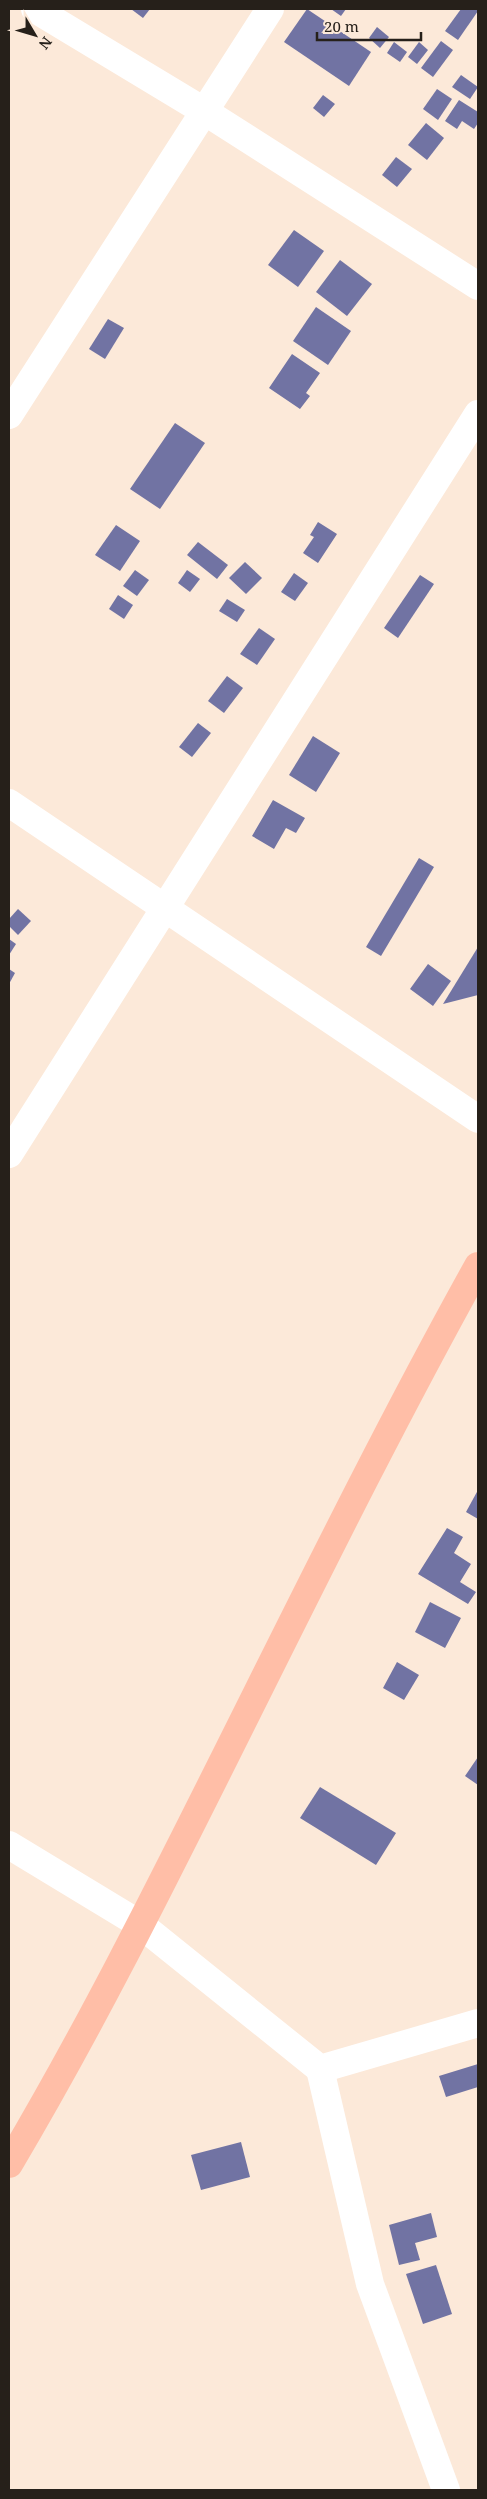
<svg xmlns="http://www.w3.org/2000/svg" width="487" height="2499" viewBox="0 0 487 2499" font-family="'Noto Serif',serif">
<rect width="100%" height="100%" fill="#fce9d9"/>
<!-- building -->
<g fill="#7173a3">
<path d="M131 9H150L143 18Z"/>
<path d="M307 9 371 52 349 86 284 42Z"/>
<path d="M331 9H346L341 16Z"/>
<path d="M461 9H478V11L458 40 445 31Z"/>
<path d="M377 27 389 37 380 48 369 38Z"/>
<path d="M441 41 453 50 433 77 421 68Z"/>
<path d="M394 42 407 52 400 62 387 53Z"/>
<path d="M419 42 428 50 417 64 408 57Z"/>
<path d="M461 75 478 87 470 99 452 87Z"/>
<path d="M437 89 452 99 438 120 423 109Z"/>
<path d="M323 95 335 104 324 117 313 108Z"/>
<path d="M459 100 478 112V123L474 129 462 121 457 129 445 121Z"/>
<path d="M426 123 444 138 427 160 408 145Z"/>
<path d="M396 157 412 169 397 187 382 175Z"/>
<path d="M294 230 324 251 298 287 268 265Z"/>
<path d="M340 260 372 284 347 316 316 292Z"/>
<path d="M316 307 351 331 328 365 293 341Z"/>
<path d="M108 319 124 328 105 359 89 349Z"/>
<path d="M292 354 320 373 306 393 310 396 300 409 269 388Z"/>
<path d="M175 423 205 443 160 509 130 489Z"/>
<path d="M318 522 337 534 318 563 303 553 314 537 310 535Z"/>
<path d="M116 525 140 541 120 571 95 555Z"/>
<path d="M198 542 228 565 217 579 187 555Z"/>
<path d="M245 562 262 578 246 594 229 578Z"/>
<path d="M135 570 149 580 137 596 123 586Z"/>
<path d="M187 570 200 579 190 592 178 583Z"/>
<path d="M294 573 308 583 295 601 281 592Z"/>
<path d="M420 575 434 584 398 638 384 628Z"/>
<path d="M118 595 133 605 124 619 109 609Z"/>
<path d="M227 599 245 610 237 622 219 611Z"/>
<path d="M259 628 275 639 257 665 240 654Z"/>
<path d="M227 676 243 688 224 713 208 701Z"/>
<path d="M198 723 211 733 192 757 179 747Z"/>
<path d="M313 736 340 753 316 792 289 775Z"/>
<path d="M273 800 305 818 296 833 286 828 274 849 252 836Z"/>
<path d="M419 858 434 867 381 956 366 947Z"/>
<path d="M18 909 31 921 18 935 9 926V919Z"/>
<path d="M9 939 16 944 9 955Z"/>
<path d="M478 947V995L443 1004Z"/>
<path d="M428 964 451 981 433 1006 410 989Z"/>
<path d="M9 969 15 973 9 984Z"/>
<path d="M478 1490V1519L466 1512Z"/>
<path d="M447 1528 463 1537 454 1553 471 1564 460 1582 476 1592 468 1604 418 1574Z"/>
<path d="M430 1602 461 1618 445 1648 415 1632Z"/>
<path d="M397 1662 419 1675 404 1700 383 1688Z"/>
<path d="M478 1757V1785L465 1776Z"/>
<path d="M320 1787 396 1833 376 1865 300 1818Z"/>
<path d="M478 2064V2087L446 2097 439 2076Z"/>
<path d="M241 2142 250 2177 201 2190 191 2155Z"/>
<path d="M431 2213 437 2237 415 2243 420 2260 399 2265 389 2225Z"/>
<path d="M436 2265 452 2314 423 2324 406 2274Z"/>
</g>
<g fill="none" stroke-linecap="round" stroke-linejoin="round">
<!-- street -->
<g stroke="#fff" stroke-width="28">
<path d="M35 9 204 111 478 286"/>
<path d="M9 415 270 9"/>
<path d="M9 803 478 1119"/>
<path d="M9 1154 478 414"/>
<path d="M9 1845 141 1925 320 2069 478 2023"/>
<path d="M320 2069 370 2284 446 2490"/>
</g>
<!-- highway -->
<path stroke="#ffbea7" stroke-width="28" d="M9 2164C88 2031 157 1893 226 1755 308 1591 389 1426 478 1266"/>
</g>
<!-- border -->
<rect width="487" height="2499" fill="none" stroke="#26201a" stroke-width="20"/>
<!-- north arrow -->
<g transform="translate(35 35) rotate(128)" stroke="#fce9d9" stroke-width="4" paint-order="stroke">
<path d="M0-4L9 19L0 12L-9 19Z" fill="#26201a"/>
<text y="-8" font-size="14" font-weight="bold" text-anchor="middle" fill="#26201a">N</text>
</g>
<!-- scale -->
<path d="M317 32v8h104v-8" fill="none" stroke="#26201a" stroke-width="2.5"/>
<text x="324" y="32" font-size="15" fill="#26201a" stroke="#fce9d9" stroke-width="4" paint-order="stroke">20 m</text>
</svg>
